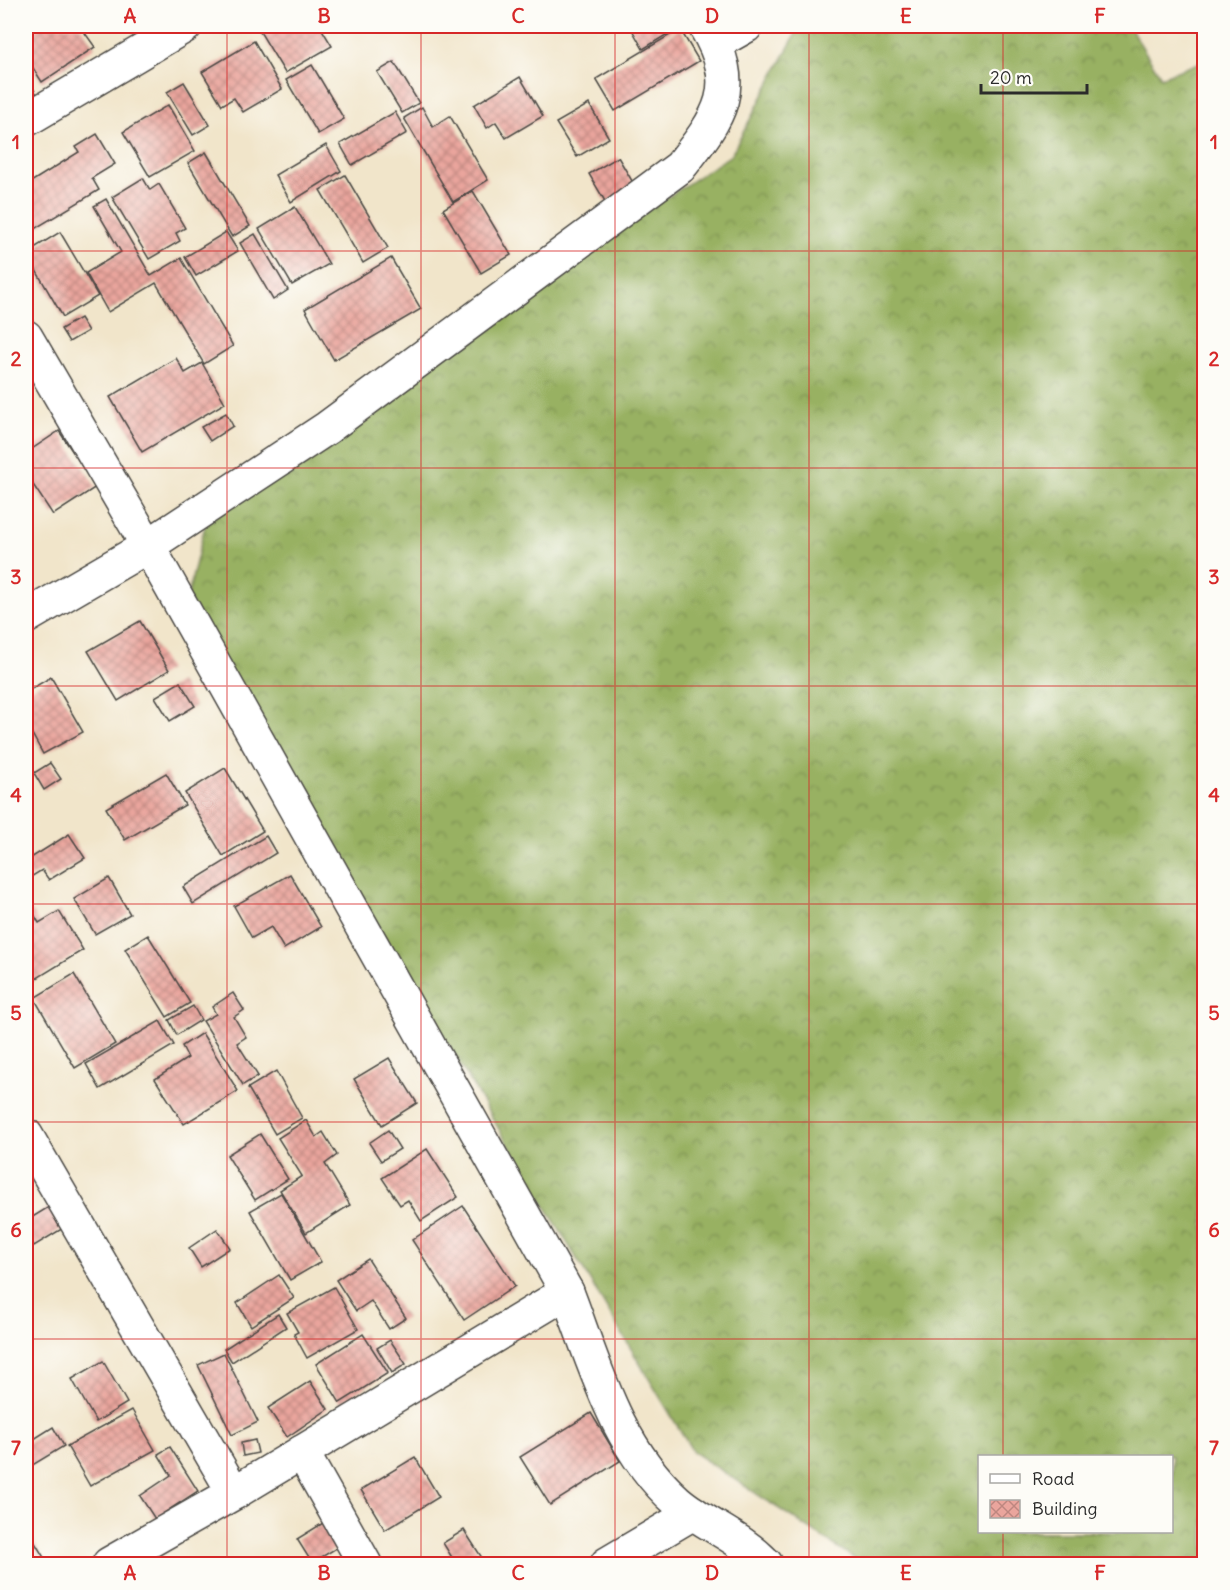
<svg xmlns="http://www.w3.org/2000/svg" width="1230" height="1590" viewBox="0 0 1230 1590" font-family="Delius,sans-serif">
<defs>
<pattern id="forest-crowns" width="20" height="18" patternUnits="userSpaceOnUse" patternTransform="scale(1.5)"><rect width="20" height="18" fill="#98b162"/><path d="M2 6a3 3 0 1 1 6 0M12 15a3 3 0 1 1 6 0" fill="none" stroke="#7c9051"/></pattern>
<pattern id="building-cross-hatch" width="8" height="8" patternUnits="userSpaceOnUse" patternTransform="scale(1.5)"><rect width="8" height="8" fill="#eaa59d"/><path d="M0 0l8 8M0 8l8-8" fill="none" stroke="#be8780"/></pattern>
</defs>
<rect width="100%" height="100%" fill="#fdfcf7"/>
<filter id="ink" filterUnits="userSpaceOnUse"><feTurbulence type="fractalNoise" baseFrequency=".0167" numOctaves="2"/><feDisplacementMap in="SourceGraphic" scale="12" xChannelSelector="R" yChannelSelector="G"/><feConvolveMatrix kernelMatrix="1 2 1 2 8 2 1 2 1" color-interpolation-filters="sRGB"/></filter>
<filter id="wash" filterUnits="userSpaceOnUse"><feTurbulence type="fractalNoise" baseFrequency=".008" numOctaves="4" result="noise"/><feDisplacementMap in="SourceGraphic" scale="24" xChannelSelector="R" yChannelSelector="G"/><feGaussianBlur stdDeviation="1.35" result="paint"/><feColorMatrix in="noise" values="0 0 0 0 0 0 0 0 0 0 0 0 0 0 0 0 0 1.4 0 .05"/><feComposite in="paint" operator="in"/></filter>
<g filter="url(#wash)">
<rect width="100%" height="100%" fill="#f1e5ca"/>
<!-- forest -->
<path fill="url(#forest-crowns)" stroke="#626e46" stroke-width="1.5" fill-rule="evenodd" d="M800 26H1129L1161 77 1204 61V1564H863L693 1452 185 607 211 501 731 155ZM980 1456H1172V1532H980Z"/>
<g id="blocks">
<!-- building -->
<g fill="url(#building-cross-hatch)">
<path d="M26 26H80L95 47 42 82 26 57Z"/>
<path d="M267 26H320L332 46 285 73 259 30Z"/>
<path d="M630 26H678L679 27 643 49Z"/>
<path d="M680 29 699 61 615 111 596 79Z"/>
<path d="M254 41 282 89 243 112 234 98 222 105 202 72Z"/>
<path d="M394 62 419 103 402 113 377 72Z"/>
<path d="M312 65 344 119 318 134 286 80Z"/>
<path d="M26 77 36 93 26 99Z"/>
<path d="M520 77 543 116 506 138 496 122 487 128 474 105Z"/>
<path d="M184 82 210 125 193 135 167 92Z"/>
<path d="M589 104 609 138 577 157 556 123Z"/>
<path d="M168 105 195 151 150 177 123 132Z"/>
<path d="M422 107 433 127 450 116 488 180 453 202 404 118Z"/>
<path d="M395 112 407 133 352 165 340 144Z"/>
<path d="M97 134 115 164 92 178 99 190 26 234V185L79 152 76 147Z"/>
<path d="M326 145 341 171 291 202 275 175Z"/>
<path d="M206 152 250 226 232 237 188 163Z"/>
<path d="M618 157 635 186 606 203 589 174Z"/>
<path d="M345 175 388 248 363 263 320 190Z"/>
<path d="M143 178 150 190 159 184 185 228 176 233 180 241 149 259 112 197Z"/>
<path d="M473 191 511 255 481 273 443 209Z"/>
<path d="M106 199 151 276 181 258 233 346 204 364 156 283 108 312 86 273 121 252 94 206Z"/>
<path d="M295 207 329 264 292 285 259 229Z"/>
<path d="M60 232 98 296 63 317 26 253Z"/>
<path d="M226 232 238 251 196 276 185 257Z"/>
<path d="M255 234 288 290 273 300 240 243Z"/>
<path d="M391 258 421 309 334 360 305 309Z"/>
<path d="M80 318 88 331 69 342 61 329Z"/>
<path d="M176 358 185 373 202 363 225 403 142 452 110 397Z"/>
<path d="M226 413 233 426 210 441 201 427Z"/>
<path d="M59 431 96 487 53 515 26 474V453Z"/>
<path d="M140 621 169 670 118 701 88 651Z"/>
<path d="M51 677 83 732 43 754 26 723V692Z"/>
<path d="M180 682 195 706 170 721 155 697Z"/>
<path d="M50 763 61 779 44 790 34 773Z"/>
<path d="M225 768 263 831 223 856 185 793Z"/>
<path d="M166 773 185 805 125 840 106 808Z"/>
<path d="M69 834 85 858 49 880 42 870 26 880V861Z"/>
<path d="M266 836 276 853 193 904 183 887Z"/>
<path d="M290 874 321 927 284 949 271 927 252 938 234 906Z"/>
<path d="M109 878 130 914 95 934 74 899Z"/>
<path d="M29 906 39 923 59 911 83 950 26 985V909Z"/>
<path d="M148 935 190 1003 167 1017 125 949Z"/>
<path d="M74 974 115 1044 75 1068 34 998Z"/>
<path d="M233 993 244 1010 234 1017 246 1037 237 1043 258 1076 243 1085 203 1021 216 1014 212 1007Z"/>
<path d="M193 1006 201 1020 177 1035 169 1020Z"/>
<path d="M160 1021 174 1045 100 1089 86 1064Z"/>
<path d="M202 1033 238 1091 184 1124 155 1079 188 1058 182 1046Z"/>
<path d="M389 1058 417 1103 382 1125 354 1079Z"/>
<path d="M276 1071 302 1118 275 1134 248 1088Z"/>
<path d="M306 1120 316 1137 323 1132 337 1155 325 1164 350 1205 306 1233 280 1190 302 1176 278 1138Z"/>
<path d="M388 1130 400 1149 381 1161 369 1143Z"/>
<path d="M260 1134 288 1179 255 1200 227 1155Z"/>
<path d="M427 1149 458 1197 421 1221 408 1200 400 1205 382 1178Z"/>
<path d="M281 1193 321 1262 290 1280 250 1211Z"/>
<path d="M52 1205 65 1227 34 1246 26 1232V1221Z"/>
<path d="M463 1206 515 1286 464 1320 412 1240Z"/>
<path d="M217 1229 230 1248 201 1267 189 1248Z"/>
<path d="M368 1259 406 1318 389 1329 371 1301 356 1311 336 1280Z"/>
<path d="M279 1275 294 1298 251 1326 237 1303Z"/>
<path d="M334 1287 358 1329 307 1358 294 1334 298 1332 287 1313Z"/>
<path d="M278 1314 286 1327 232 1362 224 1349Z"/>
<path d="M363 1334 388 1373 340 1403 316 1364Z"/>
<path d="M390 1340 406 1364 392 1373 377 1348Z"/>
<path d="M224 1353 258 1422 232 1435 198 1365Z"/>
<path d="M103 1361 127 1403 96 1422 72 1379Z"/>
<path d="M310 1381 328 1409 287 1437 268 1408Z"/>
<path d="M132 1410 155 1450 90 1486 67 1446Z"/>
<path d="M591 1413 620 1461 550 1505 520 1457Z"/>
<path d="M53 1427 64 1446 26 1469V1444Z"/>
<path d="M255 1440 258 1453 243 1456 241 1443Z"/>
<path d="M170 1447 198 1491 155 1519 140 1496 171 1475 158 1454Z"/>
<path d="M415 1457 439 1497 385 1530 361 1490Z"/>
<path d="M328 1520 343 1544 312 1563 297 1539Z"/>
<path d="M26 1528 48 1564H26Z"/>
<path d="M464 1530 486 1564H456L443 1543Z"/>
</g>
</g>
</g>
<g filter="url(#ink)">
<use href="#blocks" fill-opacity="0" stroke="#494743" stroke-width="1.5"/>
<g fill="none" stroke-linecap="round" stroke-linejoin="round">
<!-- minor casing -->
<g stroke="#494743" stroke-width="36">
<g id="minor">
<path d="M716 43 746 26"/>
<path d="M26 120 185 26"/>
<path d="M26 337 148 546 567 1292C595 1365 616 1447 677 1501 705 1525 739 1536 766 1564"/>
<path d="M26 617 148 546 327 428 680 167C720 116 742 88 705 26"/>
<path d="M26 1135 234 1493"/>
<path d="M302 1452 365 1564"/>
<path d="M109 1564 234 1493 567 1292"/>
<path d="M607 1564 693 1513"/>
</g>
</g>
<!-- minor -->
<use href="#minor" stroke="#fff" stroke-width="33"/>
</g>
</g>
<!-- grid -->
<path fill="none" stroke="#d62828" stroke-width="1.5" stroke-opacity="0.55" d="M227 26V1564M421 26V1564M615 26V1564M809 26V1564M1003 26V1456M26 251H1204M26 468H1204M26 686H1204M26 904H1204M26 1122H1204M26 1339H1204M1003 1532V1564"/>
<!-- margin -->
<rect width="1230" height="1590" fill="none" stroke="#fdfcf7" stroke-width="66"/>
<!-- legend -->
<rect x="978" y="1455" width="195" height="78" fill="#fdfcf7" stroke="#a9a8a5" stroke-width="1.5"/>
<rect x="990" y="1474" width="30" height="9" fill="#ffffff" stroke="#a9a8a5" stroke-width="1.5"/>
<text x="1032" y="1485" font-size="18" fill="#2b2b2b">Road</text>
<rect x="990" y="1500" width="30" height="18" fill="url(#building-cross-hatch)" stroke="#a9a8a5" stroke-width="1.5"/>
<text x="1032" y="1515" font-size="18" fill="#2b2b2b">Building</text>
<!-- scale -->
<path d="M981 84v9h106v-9" fill="none" stroke="#2b2b2b" stroke-width="3"/>
<text x="990" y="84" font-size="18" fill="#2b2b2b" stroke="#fdfcf7" stroke-width="4.5" paint-order="stroke">20 m</text>
<rect x="33" y="33" width="1164" height="1524" fill="none" stroke="#d62828" stroke-width="2"/>
<g font-size="20" text-anchor="middle" font-weight="bold" fill="#d62828">
<text x="130" y="23">A</text>
<text x="324" y="23">B</text>
<text x="518" y="23">C</text>
<text x="712" y="23">D</text>
<text x="906" y="23">E</text>
<text x="1100" y="23">F</text>
<text x="16" y="149">1</text>
<text x="1214" y="149">1</text>
<text x="16" y="366">2</text>
<text x="1214" y="366">2</text>
<text x="16" y="584">3</text>
<text x="1214" y="584">3</text>
<text x="16" y="802">4</text>
<text x="1214" y="802">4</text>
<text x="16" y="1020">5</text>
<text x="1214" y="1020">5</text>
<text x="16" y="1237">6</text>
<text x="1214" y="1237">6</text>
<text x="16" y="1455">7</text>
<text x="1214" y="1455">7</text>
<text x="130" y="1580">A</text>
<text x="324" y="1580">B</text>
<text x="518" y="1580">C</text>
<text x="712" y="1580">D</text>
<text x="906" y="1580">E</text>
<text x="1100" y="1580">F</text>
</g>
</svg>
